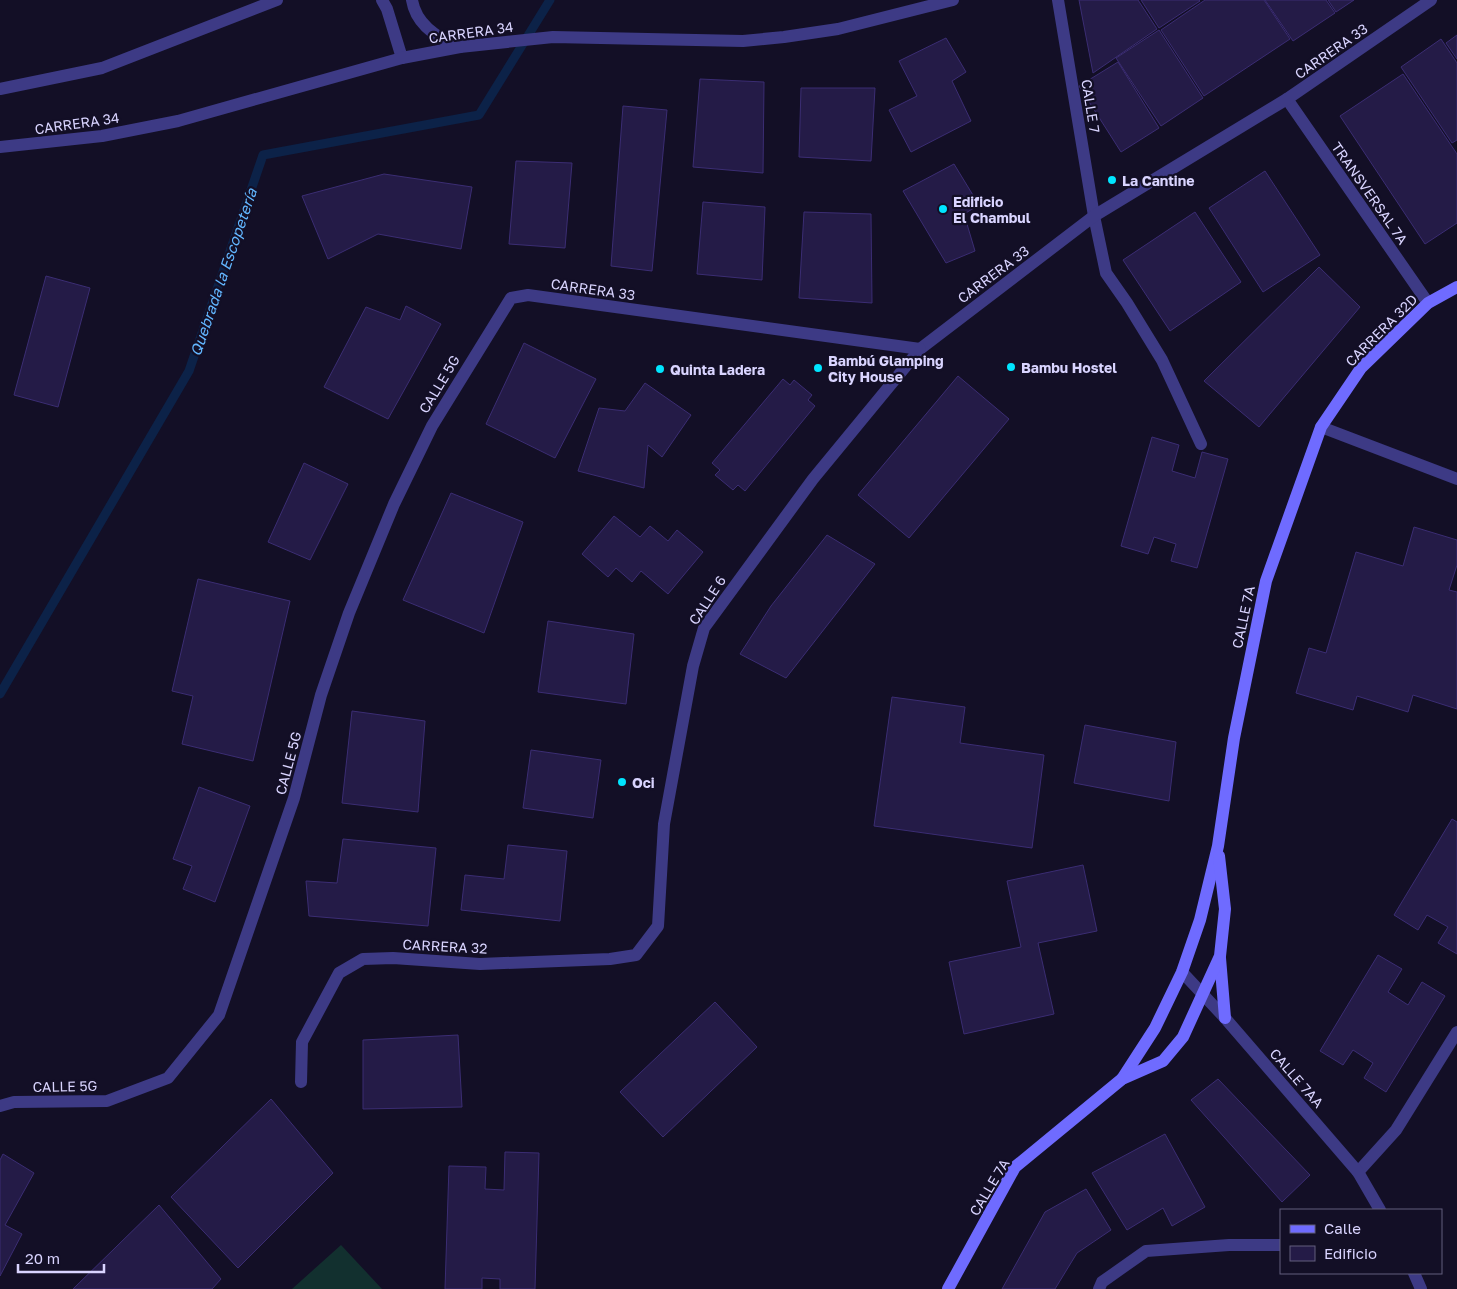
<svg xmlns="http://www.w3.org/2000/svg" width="1457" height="1289" viewBox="0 0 1457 1289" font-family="'Golos Text',sans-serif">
<rect width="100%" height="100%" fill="#130f26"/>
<!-- green -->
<path fill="#12302f" d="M341 1245 382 1289H292Z"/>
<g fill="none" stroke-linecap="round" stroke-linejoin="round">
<!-- stream -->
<path stroke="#0c2248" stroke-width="9" d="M0 694 189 371 263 155 479 115 550 0"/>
</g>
<!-- building -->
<g fill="#241b47" stroke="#3b2d73">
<path d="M1079 0H1138L1157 29 1093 73Z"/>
<path d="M1141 0H1199L1200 1 1159 28Z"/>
<path d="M1205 0H1264L1290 39 1204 96 1161 30Z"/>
<path d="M1265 0H1326L1335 13 1293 41Z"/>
<path d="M1328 0H1354L1336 12Z"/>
<path d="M1159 30 1203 98 1161 126 1116 58Z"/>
<path d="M1457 35V59L1446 43Z"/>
<path d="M946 38 966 72 952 81 971 121 911 152 889 110 917 96 899 61Z"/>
<path d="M1441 39 1457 63V140L1452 143 1401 67Z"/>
<path d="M1118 62 1159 128 1121 152 1079 86Z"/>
<path d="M1403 74 1457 154V223L1425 244 1340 116Z"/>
<path d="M700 79 764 82 763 173 693 167Z"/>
<path d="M801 88H875L871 161 799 157Z"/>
<path d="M623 106 667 110 652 271 611 266Z"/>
<path d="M516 161 572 163 565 248 509 244Z"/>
<path d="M954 164 979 205 964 214 975 251 946 263 903 191Z"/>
<path d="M1265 171 1320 255 1263 292 1209 208Z"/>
<path d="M384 174 472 187 461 249 378 234 328 259 302 196Z"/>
<path d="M703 202 765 207 762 280 697 274Z"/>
<path d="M804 212 871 214 872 303 799 298Z"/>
<path d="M1195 212 1241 282 1170 331 1123 260Z"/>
<path d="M1319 267 1360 307 1259 427 1204 381Z"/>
<path d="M46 276 90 288 58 407 14 395Z"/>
<path d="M406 306 441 324 388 419 324 387 366 307 400 320Z"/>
<path d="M524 343 596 379 555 458 486 424Z"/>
<path d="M958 376 1009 419 909 538 858 495Z"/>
<path d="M783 379 790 385 794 380 812 395 808 400 815 406 745 491 738 485 733 490 715 475 720 470 712 463Z"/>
<path d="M645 383 691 415 662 457 648 445 644 488 578 471 599 408 625 411Z"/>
<path d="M1152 437 1179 445 1172 471 1195 478 1202 452 1228 459 1197 568 1171 561 1176 544 1154 537 1148 554 1121 546Z"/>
<path d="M304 463 348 484 310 560 268 542Z"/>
<path d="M451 493 523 522 484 633 403 600Z"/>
<path d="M614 516 640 537 650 526 668 541 677 530 703 552 668 594 641 571 632 582 616 568 608 577 582 554Z"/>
<path d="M1414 527 1457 540V565L1449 590 1457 592V709L1413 695 1408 712 1357 696 1353 710 1296 693 1309 648 1326 653 1356 552 1403 566Z"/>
<path d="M827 535 875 564 786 678 740 654 771 606Z"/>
<path d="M198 579 290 601 253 761 182 744 193 696 172 691Z"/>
<path d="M548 621 634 634 626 704 538 692Z"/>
<path d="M892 697 965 707 960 743 1044 755 1032 848 874 826Z"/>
<path d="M352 711 425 721 418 812 342 803Z"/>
<path d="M1085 725 1176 742 1169 801 1074 783Z"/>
<path d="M531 750 601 760 593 818 523 808Z"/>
<path d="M199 787 250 806 215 902 183 889 192 866 173 859Z"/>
<path d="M1452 819 1457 822V954L1438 943 1448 927 1427 915 1418 930 1394 915Z"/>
<path d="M343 839 436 848 428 926 309 916 306 881 337 883Z"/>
<path d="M508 845 567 851 560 921 461 910 465 875 504 879Z"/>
<path d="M1083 865 1097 931 1038 943 1054 1014 964 1034 949 962 1021 947 1007 881Z"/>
<path d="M1378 955 1402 969 1388 992 1408 1005 1422 982 1445 996 1386 1092 1364 1078 1373 1063 1353 1050 1343 1065 1320 1051Z"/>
<path d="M715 1002 757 1047 663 1137 620 1092Z"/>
<path d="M458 1035 462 1107 363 1109V1040Z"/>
<path d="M1218 1079 1310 1175 1282 1202 1191 1100Z"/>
<path d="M271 1099 333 1173 238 1268 171 1197Z"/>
<path d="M1165 1134 1205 1207 1172 1226 1163 1208 1127 1230 1092 1173Z"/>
<path d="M505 1152 539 1153 535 1289H500V1279L482 1278V1289H445L449 1166 486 1167 485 1189 504 1190Z"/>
<path d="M3 1154 34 1173 5 1225 22 1234 0 1276V1160Z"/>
<path d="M1086 1189 1111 1230 1077 1253 1055 1289H1002L1045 1212Z"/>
<path d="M159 1205 221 1279 212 1289H73Z"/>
</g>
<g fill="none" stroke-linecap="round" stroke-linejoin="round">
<!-- service -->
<g stroke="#3d3a85" stroke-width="12">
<path d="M1094 216 1106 273 1127 303 1162 360 1201 444"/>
<path d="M1321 427 1457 479"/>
<path d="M1358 1172 1396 1130 1457 1032"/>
</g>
<!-- minor -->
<g stroke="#3d3a85" stroke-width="12">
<path d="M1058 0 1094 216"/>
<path d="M1287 99 1428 303"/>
<path d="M1182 972 1225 1018 1358 1172 1380 1210"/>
<path d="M301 1082 302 1042 339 973 363 959 393 958 480 964 610 959 636 955 658 926 664 824 693 666 704 628 813 479 920 349 1094 216 1287 99 1431 0"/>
<path d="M0 1106 14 1102 107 1101 168 1078 219 1015 294 798 321 695 349 613 394 504 432 426 511 298 528 295 920 349"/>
<path d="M1414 1273 1421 1289"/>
<path d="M1099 1289 1102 1282 1146 1251 1229 1245H1281"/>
</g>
<!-- tertiary -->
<g stroke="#3d3a85" stroke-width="12">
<path d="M382 0 387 9 402 58"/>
<path d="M412 0C416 25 439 39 460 47"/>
<path d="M0 89 102 68 277 0"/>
<path d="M0 147 102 136 178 121 402 58 460 47 553 37 743 41 784 37 838 29 953 0"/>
</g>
<!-- secondary -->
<g stroke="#6f6bff" stroke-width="12">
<path d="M1220 958 1225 1018"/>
<path d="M1122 1079 1155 1028 1182 972 1200 920 1218 846 1234 738 1266 581 1321 427 1361 368 1428 303 1457 287"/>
<path d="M948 1289 1015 1167 1122 1079 1163 1061 1183 1037 1220 956 1225 909 1219 856"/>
</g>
</g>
<!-- markers -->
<g fill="#00e5ff" stroke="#130f26" stroke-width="2">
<circle cx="1112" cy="180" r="5"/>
<circle cx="943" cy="209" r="5"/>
<circle cx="1011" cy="367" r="5"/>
<circle cx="818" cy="368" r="5"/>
<circle cx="660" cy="369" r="5"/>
<circle cx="622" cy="782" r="5"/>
</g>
<g text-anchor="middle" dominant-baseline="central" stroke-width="4.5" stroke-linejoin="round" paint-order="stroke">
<!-- street labels -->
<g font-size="14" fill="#d9d4ff" stroke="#130f26">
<text transform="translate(471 32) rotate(-8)">CARRERA 34</text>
<text transform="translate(1331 51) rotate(-35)">CARRERA 33</text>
<text transform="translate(1091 106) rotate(81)">CALLE 7</text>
<text transform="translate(77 123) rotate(-8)">CARRERA 34</text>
<text transform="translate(1370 193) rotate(55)">TRANSVERSAL 7A</text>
<text transform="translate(993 274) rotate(-37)">CARRERA 33</text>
<text transform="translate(593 289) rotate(8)">CARRERA 33</text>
<text transform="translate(1381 330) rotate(-45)">CARRERA 32D</text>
<text transform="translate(439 384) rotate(-59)">CALLE 5G</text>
<text transform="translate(707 600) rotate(-57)">CALLE 6</text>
<text transform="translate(1243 617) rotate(-78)">CALLE 7A</text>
<text transform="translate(288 763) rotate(-75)">CALLE 5G</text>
<text transform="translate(445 946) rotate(3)">CARRERA 32</text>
<text transform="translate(1297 1078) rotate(49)">CALLE 7AA</text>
<text transform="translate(65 1086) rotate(-1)">CALLE 5G</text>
<text transform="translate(989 1187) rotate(-59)">CALLE 7A</text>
</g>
<!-- poi labels -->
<g font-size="14" font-weight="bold" fill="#d9d4ff" stroke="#130f26" text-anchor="start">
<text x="1122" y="180">La Cantine</text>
<text x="953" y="201">Edificio<tspan x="953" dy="16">El Chambul</tspan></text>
<text x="828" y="360">Bambú Glamping<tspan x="828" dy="16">City House</tspan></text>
<text x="1021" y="367">Bambu Hostel</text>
<text x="670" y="369">Quinta Ladera</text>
<text x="632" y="782">Oci</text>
</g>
<!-- water labels -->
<g font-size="15" font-style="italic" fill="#62b6ff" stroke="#130f26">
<text transform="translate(223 272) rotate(-71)">Quebrada la Escopetería</text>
</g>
</g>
<!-- legend -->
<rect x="1280" y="1209" width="162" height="65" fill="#130f26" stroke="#625e7d"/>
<rect x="1290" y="1225" width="25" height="8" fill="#6f6bff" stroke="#625e7d"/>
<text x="1324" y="1234" font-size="15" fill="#d9d4ff">Calle</text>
<rect x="1290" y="1246" width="25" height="15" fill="#241b47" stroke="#625e7d"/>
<text x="1324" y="1259" font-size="15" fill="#d9d4ff">Edificio</text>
<!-- scale -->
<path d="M18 1264v8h86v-8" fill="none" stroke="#d9d4ff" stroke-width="2.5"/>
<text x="25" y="1264" font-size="15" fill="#d9d4ff" stroke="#130f26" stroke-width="4" paint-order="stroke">20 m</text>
</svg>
